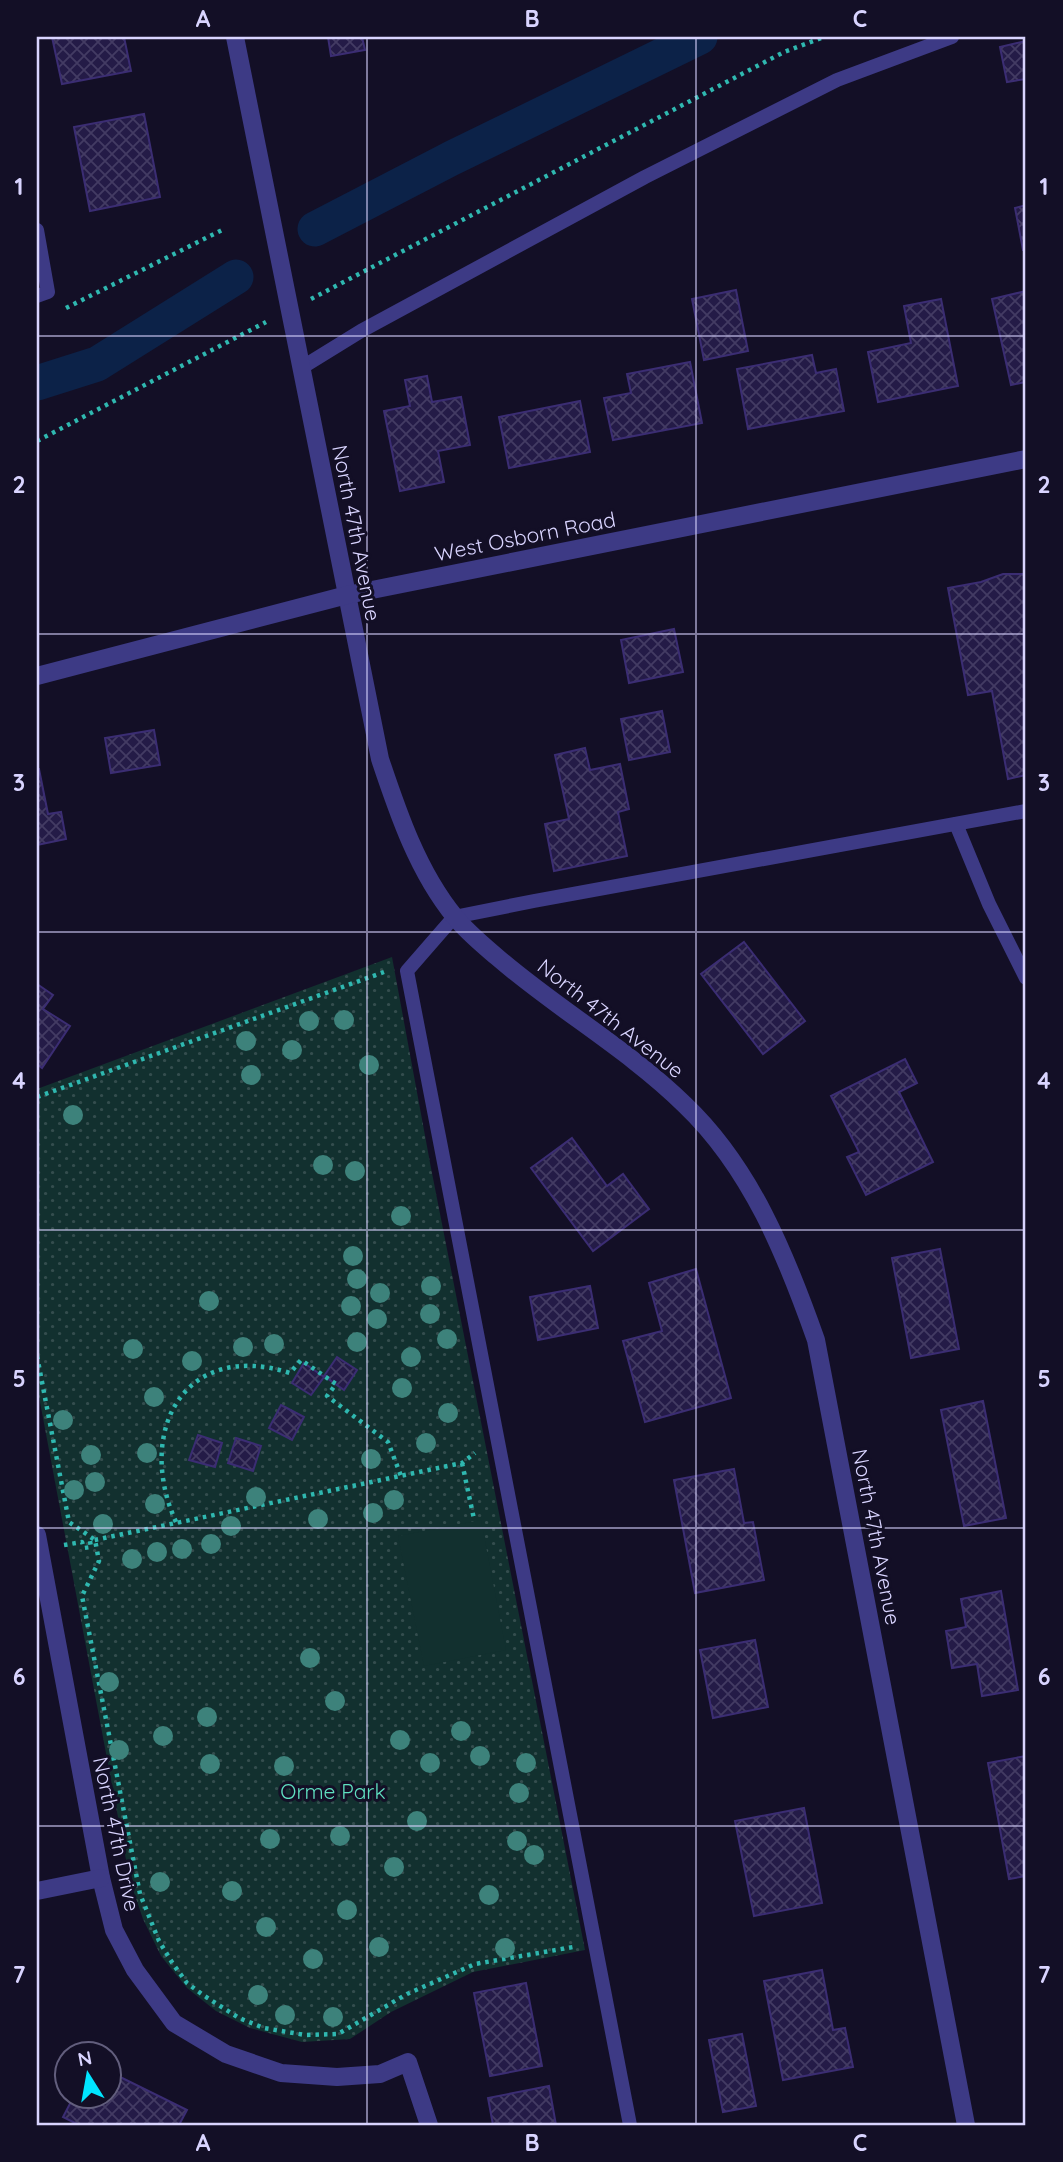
<svg xmlns="http://www.w3.org/2000/svg" width="1063" height="2162" viewBox="0 0 1063 2162" font-family="Quicksand,sans-serif">
<defs>
<pattern id="park-dots" width="8" height="8" patternUnits="userSpaceOnUse" patternTransform="scale(1.75)"><rect width="8" height="8" fill="#12302f"/><path d="M2 2h.1M6 6h.1" fill="none" stroke="#344d4e" stroke-width="1.8" stroke-linecap="round"/></pattern>
<pattern id="building-cross-hatch" width="8" height="8" patternUnits="userSpaceOnUse" patternTransform="scale(1.75)"><rect width="8" height="8" fill="#241b47"/><path d="M0 0l8 8M0 8l8-8" fill="none" stroke="#433b63"/></pattern>
</defs>
<rect width="100%" height="100%" fill="#130f26"/>
<!-- park -->
<path fill="url(#park-dots)" d="M392 957 431 1168 585 1950 473 1972 391 2012 350 2039 302 2042 250 2028 216 2011 187 1988 161 1956 143 1919 130 1881 37 1386V1089Z"/>
<!-- garden -->
<path fill="#12302f" d="M481 1520 506 1650 424 1666 398 1536Z"/>
<g fill="none" stroke-linecap="round" stroke-linejoin="round">
<!-- canal -->
<g stroke="#0c2248" stroke-width="35">
<path d="M315 229 452 158 700 37"/>
<path d="M37 383 97 364 236 277"/>
</g>
</g>
<!-- building -->
<g fill="url(#building-cross-hatch)" stroke="#3b2d73" stroke-width="2">
<path d="M52 37H124L131 71 62 84Z"/>
<path d="M328 37H362L365 50 331 56Z"/>
<path d="M1026 41V79L1007 82 1000 47Z"/>
<path d="M144 114 160 197 90 211 74 127Z"/>
<path d="M1026 205V250H1023L1015 208Z"/>
<path d="M736 290 748 351 704 360 692 299Z"/>
<path d="M1026 291V382L1011 385 992 299Z"/>
<path d="M941 299 958 386 878 402 868 352 911 343 904 306Z"/>
<path d="M812 355 816 373 836 369 844 411 748 429 737 369Z"/>
<path d="M690 362 702 423 613 440 604 398 631 393 627 374Z"/>
<path d="M427 376 432 402 461 397 470 445 438 451 444 482 400 491 384 411 410 406 405 380Z"/>
<path d="M580 401 590 452 509 468 499 417Z"/>
<path d="M1003 574H1026V775L1008 779 992 691 968 695 948 588 981 582Z"/>
<path d="M674 629 683 672 629 683 621 640Z"/>
<path d="M662 711 670 752 629 760 621 719Z"/>
<path d="M154 730 160 765 111 773 105 738Z"/>
<path d="M585 748 590 770 620 764 629 809 618 812 627 856 554 871 545 824 569 819 555 755Z"/>
<path d="M37 769H39L48 814 61 812 66 839 37 845Z"/>
<path d="M744 942 805 1021 763 1054 701 974Z"/>
<path d="M37 984 53 995 43 1009 70 1026 42 1068 37 1064Z"/>
<path d="M905 1059 917 1083 899 1092 933 1162 866 1195 847 1157 859 1152 831 1096Z"/>
<path d="M572 1138 607 1186 623 1174 649 1209 593 1251 531 1168Z"/>
<path d="M940 1249 959 1349 911 1358 892 1258Z"/>
<path d="M696 1269 731 1398 645 1422 623 1341 662 1331 649 1283Z"/>
<path d="M590 1286 598 1328 538 1340 530 1297Z"/>
<path d="M337 1357 357 1370 344 1390 324 1376Z"/>
<path d="M304 1363 324 1377 311 1395 292 1383Z"/>
<path d="M983 1401 1006 1518 964 1526 941 1410Z"/>
<path d="M281 1405 304 1417 292 1440 269 1428Z"/>
<path d="M198 1435 222 1443 215 1467 189 1460Z"/>
<path d="M236 1438 261 1446 253 1471 228 1463Z"/>
<path d="M734 1469 744 1523 753 1522 764 1580 695 1593 674 1480Z"/>
<path d="M1001 1591 1018 1690 982 1696 977 1664 952 1668 946 1631 966 1627 961 1599Z"/>
<path d="M755 1640 768 1707 713 1718 700 1650Z"/>
<path d="M1026 1756V1876L1009 1879 988 1763Z"/>
<path d="M804 1808 822 1903 754 1916 735 1821Z"/>
<path d="M822 1970 833 2030 845 2028 853 2067 783 2080 764 1981Z"/>
<path d="M526 1983 542 2066 490 2076 474 1993Z"/>
<path d="M742 2034 756 2106 723 2112 709 2040Z"/>
<path d="M108 2071 187 2110 179 2125H79L63 2117 74 2096H108Z"/>
<path d="M549 2086 556 2125H493L488 2098Z"/>
</g>
<g fill="none" stroke-linecap="round" stroke-linejoin="round">
<!-- path -->
<g stroke="#2fb8b0" stroke-width="4.5" stroke-dasharray="3.5 5" stroke-linecap="butt">
<path d="M311 299 784 52 824 37"/>
<path d="M66 308 224 229"/>
<path d="M37 441 266 322"/>
<path d="M37 1097 384 972"/>
<path d="M37 1356 69 1522 95 1540 99 1561 82 1596 140 1894 159 1941 173 1964 187 1983 203 1995 239 2018 264 2028 305 2035 338 2034 407 1994 475 1964 573 1947"/>
<path d="M462 1463 474 1519"/>
<path d="M176 1522C135 1432 184 1339 290 1373L301 1360 336 1384 327 1396 388 1442 401 1476"/>
<path d="M64 1545 82 1542 84 1548 91 1547 90 1541 462 1463 475 1453"/>
</g>
<!-- service -->
<g stroke="#3d3a85" stroke-width="14">
<path d="M37 230 48 292 37 296"/>
<path d="M301 368 361 331 645 177 837 80 952 37"/>
<path d="M956 824 989 904 1026 978"/>
<path d="M630 2125 407 971 454 917 534 901 1026 811"/>
</g>
<!-- minor -->
<g stroke="#3d3a85" stroke-width="18">
<path d="M37 1535 101 1878 114 1930 135 1970 174 2023 226 2054 281 2073 337 2077 380 2074 408 2062 429 2125"/>
<path d="M37 1891 101 1878"/>
</g>
<!-- tertiary -->
<g stroke="#3d3a85" stroke-width="18">
<path d="M235 37 380 759C398 813 418 872 455 917 467 932 483 945 497 957 557 1009 628 1049 685 1105 751 1168 786 1255 816 1340L966 2125"/>
<path d="M37 676 347 595 1026 459"/>
</g>
</g>
<!-- trees -->
<g fill="#3d827b">
<circle cx="344" cy="1020" r="10"/>
<circle cx="309" cy="1021" r="10"/>
<circle cx="246" cy="1041" r="10"/>
<circle cx="292" cy="1050" r="10"/>
<circle cx="369" cy="1065" r="10"/>
<circle cx="251" cy="1075" r="10"/>
<circle cx="73" cy="1115" r="10"/>
<circle cx="323" cy="1165" r="10"/>
<circle cx="355" cy="1171" r="10"/>
<circle cx="401" cy="1216" r="10"/>
<circle cx="353" cy="1256" r="10"/>
<circle cx="357" cy="1279" r="10"/>
<circle cx="431" cy="1286" r="10"/>
<circle cx="380" cy="1293" r="10"/>
<circle cx="209" cy="1301" r="10"/>
<circle cx="351" cy="1306" r="10"/>
<circle cx="430" cy="1314" r="10"/>
<circle cx="377" cy="1319" r="10"/>
<circle cx="447" cy="1339" r="10"/>
<circle cx="357" cy="1342" r="10"/>
<circle cx="274" cy="1344" r="10"/>
<circle cx="243" cy="1347" r="10"/>
<circle cx="133" cy="1349" r="10"/>
<circle cx="411" cy="1357" r="10"/>
<circle cx="192" cy="1361" r="10"/>
<circle cx="402" cy="1388" r="10"/>
<circle cx="154" cy="1397" r="10"/>
<circle cx="448" cy="1413" r="10"/>
<circle cx="63" cy="1420" r="10"/>
<circle cx="426" cy="1443" r="10"/>
<circle cx="147" cy="1453" r="10"/>
<circle cx="91" cy="1455" r="10"/>
<circle cx="371" cy="1459" r="10"/>
<circle cx="95" cy="1482" r="10"/>
<circle cx="74" cy="1490" r="10"/>
<circle cx="256" cy="1497" r="10"/>
<circle cx="394" cy="1500" r="10"/>
<circle cx="155" cy="1504" r="10"/>
<circle cx="373" cy="1513" r="10"/>
<circle cx="318" cy="1519" r="10"/>
<circle cx="103" cy="1524" r="10"/>
<circle cx="231" cy="1526" r="10"/>
<circle cx="211" cy="1544" r="10"/>
<circle cx="182" cy="1549" r="10"/>
<circle cx="157" cy="1552" r="10"/>
<circle cx="132" cy="1559" r="10"/>
<circle cx="310" cy="1658" r="10"/>
<circle cx="109" cy="1682" r="10"/>
<circle cx="335" cy="1701" r="10"/>
<circle cx="207" cy="1717" r="10"/>
<circle cx="461" cy="1731" r="10"/>
<circle cx="163" cy="1736" r="10"/>
<circle cx="400" cy="1740" r="10"/>
<circle cx="119" cy="1750" r="10"/>
<circle cx="480" cy="1756" r="10"/>
<circle cx="430" cy="1763" r="10"/>
<circle cx="526" cy="1763" r="10"/>
<circle cx="210" cy="1764" r="10"/>
<circle cx="284" cy="1766" r="10"/>
<circle cx="519" cy="1793" r="10"/>
<circle cx="417" cy="1821" r="10"/>
<circle cx="340" cy="1836" r="10"/>
<circle cx="270" cy="1839" r="10"/>
<circle cx="517" cy="1841" r="10"/>
<circle cx="534" cy="1855" r="10"/>
<circle cx="394" cy="1867" r="10"/>
<circle cx="160" cy="1882" r="10"/>
<circle cx="232" cy="1891" r="10"/>
<circle cx="489" cy="1895" r="10"/>
<circle cx="347" cy="1910" r="10"/>
<circle cx="266" cy="1927" r="10"/>
<circle cx="379" cy="1947" r="10"/>
<circle cx="505" cy="1948" r="10"/>
<circle cx="313" cy="1959" r="10"/>
<circle cx="258" cy="1995" r="10"/>
<circle cx="285" cy="2015" r="10"/>
<circle cx="333" cy="2017" r="10"/>
</g>
<!-- grid -->
<path fill="none" stroke="#d9d4ff" stroke-width="2" stroke-opacity="0.55" d="M367 37V2125M696 37V2125M37 336H1026M37 634H1026M37 932H1026M37 1230H1026M37 1528H1026M37 1826H1026"/>
<g text-anchor="middle" dominant-baseline="central" stroke-width="6" stroke-linejoin="round" paint-order="stroke">
<!-- street labels -->
<g font-size="21" fill="#d9d4ff" stroke="#130f26">
<text transform="translate(357 533) rotate(79)">North 47th Avenue</text>
<text transform="translate(525 536) rotate(-11)">West Osborn Road</text>
<text transform="translate(611 1018) rotate(38)">North 47th Avenue</text>
<text transform="translate(877 1537) rotate(79)">North 47th Avenue</text>
<text transform="translate(117 1834) rotate(78)">North 47th Drive</text>
</g>
<!-- park labels -->
<g font-size="21" fill="#5fe0c0" stroke="#130f26">
<text x="333" y="1791">Orme Park</text>
</g>
</g>
<!-- border -->
<rect width="1063" height="2162" fill="none" stroke="#130f26" stroke-width="77"/>
<!-- north arrow -->
<g transform="translate(88 2075) rotate(349)"><circle r="33" fill="#130f26" stroke="#625e7d" stroke-width="2"/>
<path d="M0-5L12 26L0 18L-12 26Z" fill="#00e5ff"/>
<text y="-10" font-size="19" font-weight="bold" text-anchor="middle" fill="#d9d4ff">N</text>
</g>
<rect x="38" y="38" width="986" height="2086" fill="none" stroke="#d9d4ff" stroke-width="2.5"/>
<g font-size="23" text-anchor="middle" font-weight="bold" fill="#d9d4ff">
<text x="203" y="27">A</text>
<text x="532" y="27">B</text>
<text x="860" y="27">C</text>
<text x="19" y="195">1</text>
<text x="1044" y="195">1</text>
<text x="19" y="493">2</text>
<text x="1044" y="493">2</text>
<text x="19" y="791">3</text>
<text x="1044" y="791">3</text>
<text x="19" y="1089">4</text>
<text x="1044" y="1089">4</text>
<text x="19" y="1387">5</text>
<text x="1044" y="1387">5</text>
<text x="19" y="1685">6</text>
<text x="1044" y="1685">6</text>
<text x="19" y="1983">7</text>
<text x="1044" y="1983">7</text>
<text x="203" y="2151">A</text>
<text x="532" y="2151">B</text>
<text x="860" y="2151">C</text>
</g>
</svg>
